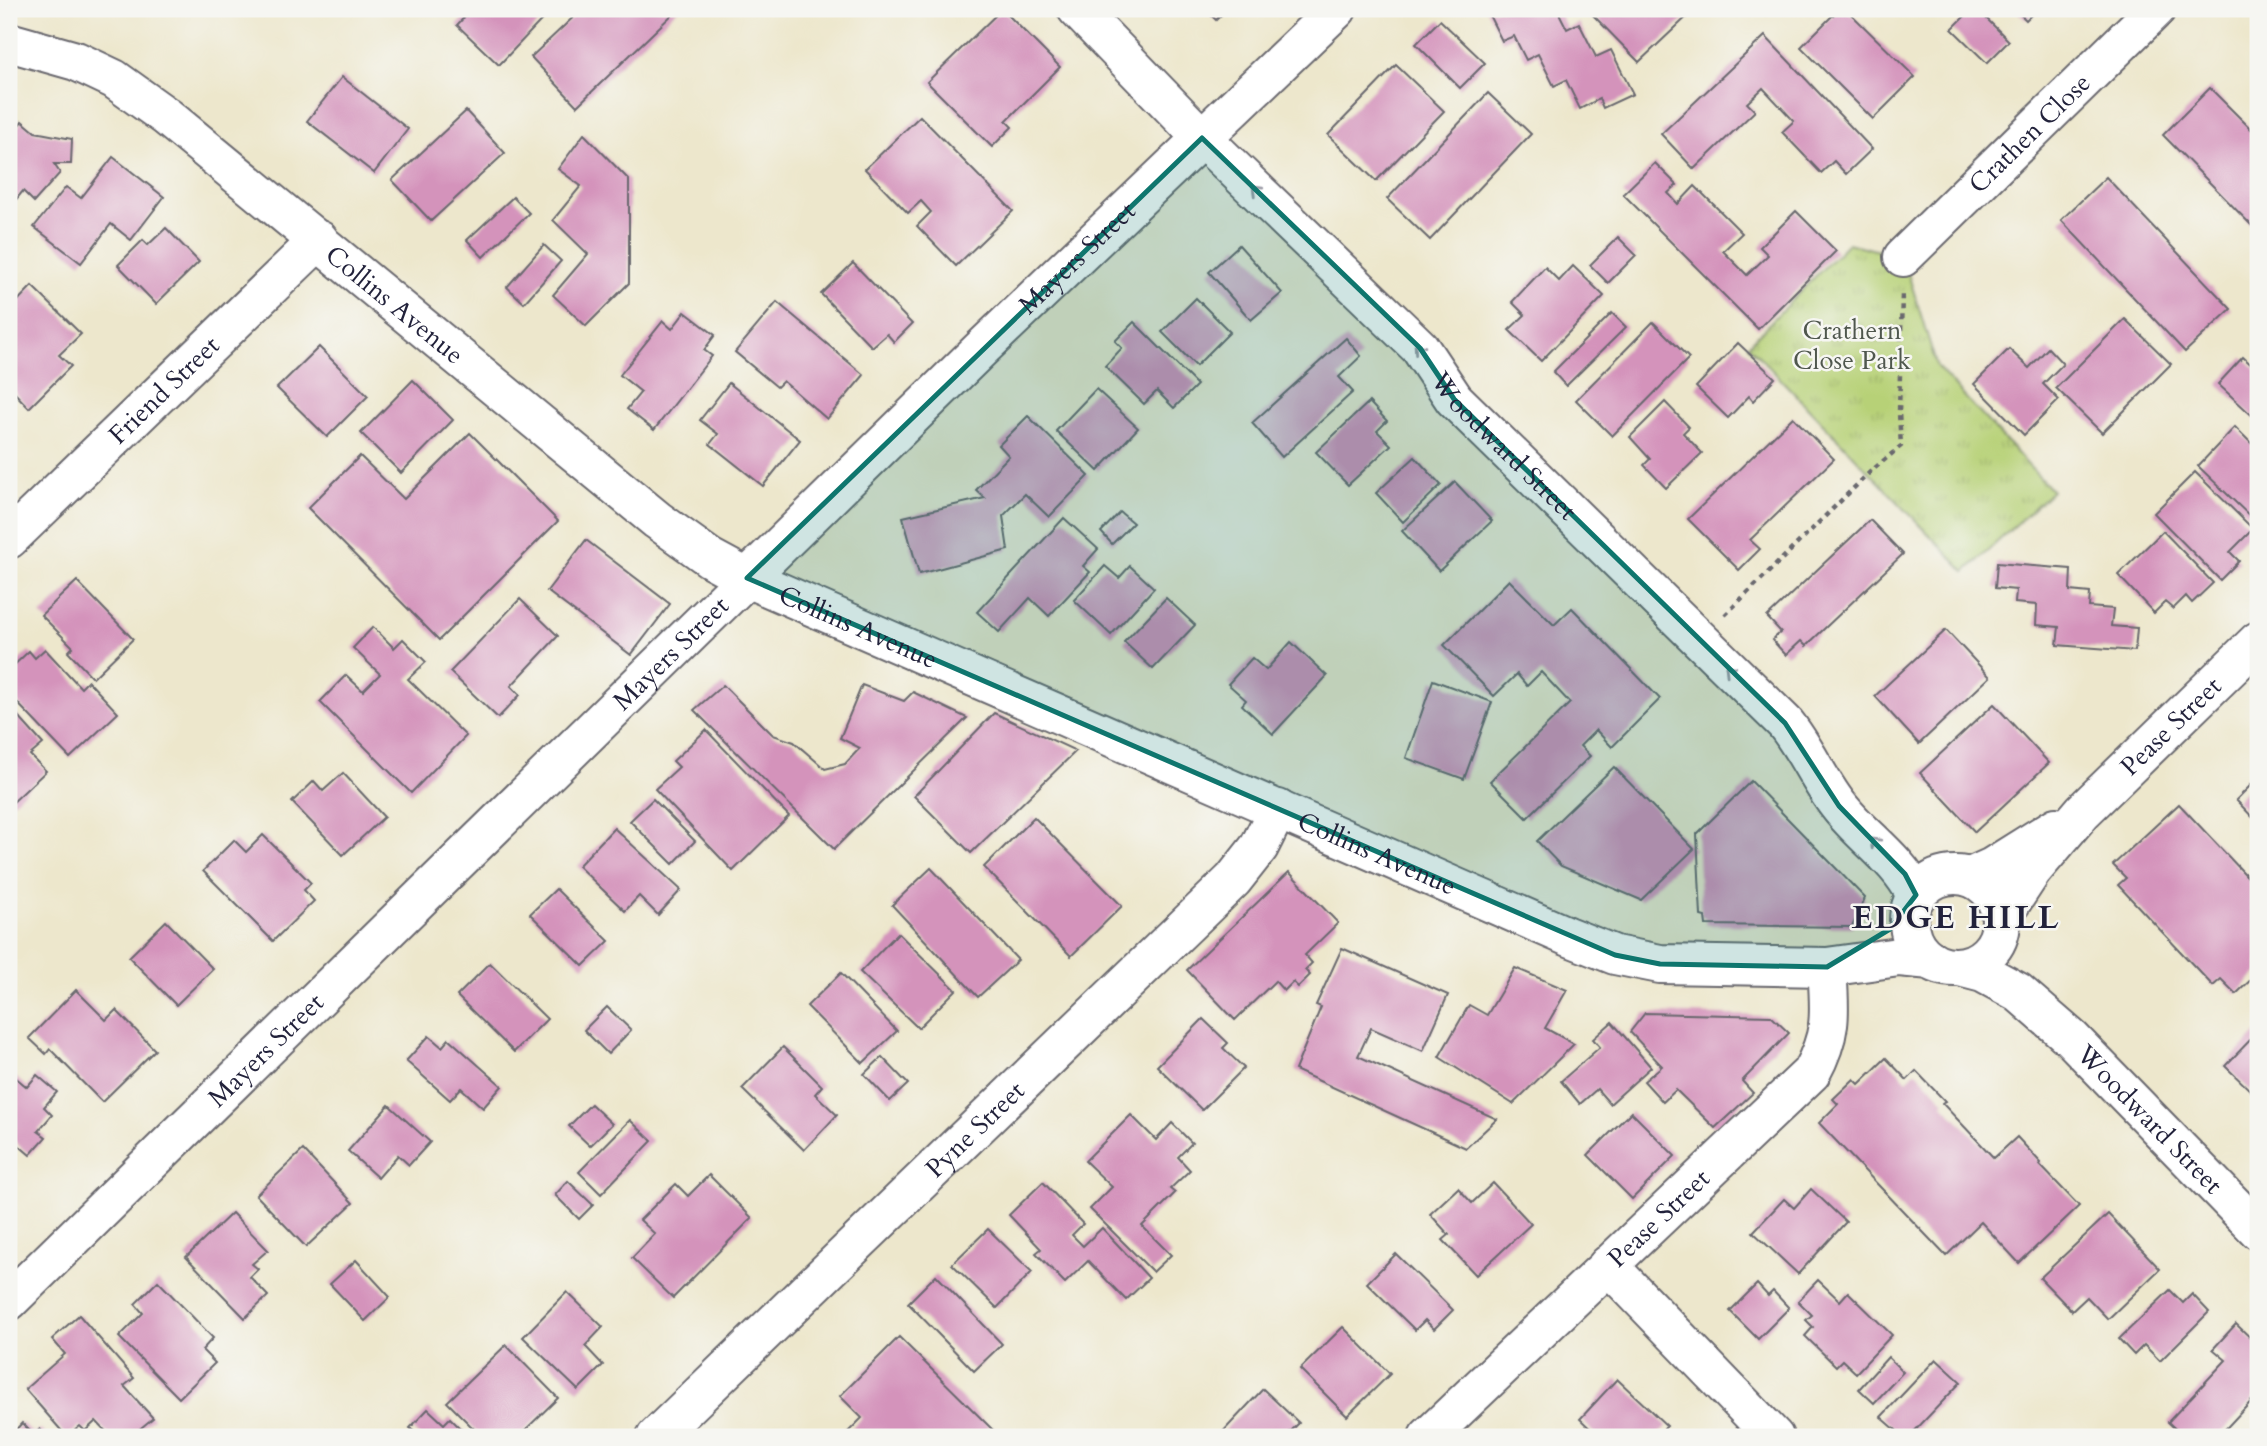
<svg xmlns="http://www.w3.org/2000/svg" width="2267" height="1446" viewBox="0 0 2267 1446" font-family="Cardo,serif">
<defs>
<pattern id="park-tufts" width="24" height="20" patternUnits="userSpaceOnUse" patternTransform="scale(1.75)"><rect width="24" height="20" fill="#b7d177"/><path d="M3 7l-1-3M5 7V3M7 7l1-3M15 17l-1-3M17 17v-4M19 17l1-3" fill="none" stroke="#9db368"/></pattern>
</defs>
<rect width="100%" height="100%" fill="#f6f6f2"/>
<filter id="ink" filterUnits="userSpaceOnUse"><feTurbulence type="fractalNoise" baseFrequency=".0143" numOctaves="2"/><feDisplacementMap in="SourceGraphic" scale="14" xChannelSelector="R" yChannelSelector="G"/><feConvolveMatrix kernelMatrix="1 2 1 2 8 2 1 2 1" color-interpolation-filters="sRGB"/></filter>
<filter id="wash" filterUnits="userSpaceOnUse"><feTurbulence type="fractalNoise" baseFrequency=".00686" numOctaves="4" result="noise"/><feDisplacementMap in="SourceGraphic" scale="28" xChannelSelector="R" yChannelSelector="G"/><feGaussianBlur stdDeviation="1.57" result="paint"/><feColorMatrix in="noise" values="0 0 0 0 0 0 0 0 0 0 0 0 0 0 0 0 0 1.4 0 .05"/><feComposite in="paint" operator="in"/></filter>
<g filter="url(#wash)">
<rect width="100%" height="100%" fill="#ede7cc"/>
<!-- park -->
<path fill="url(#park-tufts)" stroke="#6c7a59" stroke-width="2" d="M1848 243 1903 257 1937 367 2052 491 1965 572 1748 345Z"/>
<g id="blocks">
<!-- building -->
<g fill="#d493bb">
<path d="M472 9H552L499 65 457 25Z"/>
<path d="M582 9H678L577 106 531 57Z"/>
<path d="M1002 9 1060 67 1006 121 1012 127 992 147 927 82Z"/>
<path d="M1205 9H1227L1216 20Z"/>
<path d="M1486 9H1557L1567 29 1579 23 1596 57 1611 50 1633 94 1603 108 1599 99 1580 109 1566 80 1554 86 1538 54 1526 60 1514 36 1502 41Z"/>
<path d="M1587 9H1695L1639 62Z"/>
<path d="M1839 9H1846L1915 77 1873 119 1801 47Z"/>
<path d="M1972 9H1977L2009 41 1987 63 1952 29Z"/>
<path d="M2015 9H2037L2026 20Z"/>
<path d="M1440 20 1485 63 1460 88 1416 44Z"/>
<path d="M1765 36 1872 149 1846 174 1834 161 1821 173 1782 132 1794 121 1763 88 1747 103 1755 111 1694 169 1661 134Z"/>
<path d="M1396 65 1444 111 1376 181 1328 135Z"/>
<path d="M342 77 408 129 374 173 307 121Z"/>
<path d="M2210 88 2258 136V232L2163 135Z"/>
<path d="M1488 93 1531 134 1430 240 1387 199Z"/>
<path d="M466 111 505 153 431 221 392 180Z"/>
<path d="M920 116 1013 211 956 266 917 226 931 212 921 201 908 213 865 169Z"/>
<path d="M22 121 35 132 72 139 71 164H54L60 173 34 202 23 191 9 208V127L13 132Z"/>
<path d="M584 134 629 180V283L586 326 553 295 588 254 553 220 581 186 558 169Z"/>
<path d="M113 157 164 197 131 240 111 224 81 263 34 227 66 187 81 198Z"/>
<path d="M1655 163 1677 185 1668 193 1678 204 1695 186 1742 233 1723 251 1747 275 1768 255 1760 247 1796 211 1836 251 1758 329 1623 194Z"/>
<path d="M2106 177 2231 309 2185 352 2061 220Z"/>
<path d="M513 197 529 213 483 257 467 240Z"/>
<path d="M166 228 199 262 156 304 118 265 143 240 148 245Z"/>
<path d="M1618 237 1636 255 1608 283 1590 265Z"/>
<path d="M544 245 561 261 524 303 507 287Z"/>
<path d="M1239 245 1282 293 1251 320 1209 272Z"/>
<path d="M853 263 912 324 894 342 887 334 872 347 821 294Z"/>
<path d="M1573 266 1604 296 1541 361 1509 330 1525 315 1512 302 1545 267 1559 281Z"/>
<path d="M32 286 81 334 59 355 71 366 29 408 9 387V310Z"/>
<path d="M1196 298 1230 332 1196 366 1162 332Z"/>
<path d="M777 302 864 375 827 419 783 381 777 387 735 352Z"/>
<path d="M685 312 715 335 704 350 712 356 654 430 627 409 641 392 620 375 663 321 672 329Z"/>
<path d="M1612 313 1626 327 1566 386 1553 372Z"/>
<path d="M2125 319 2171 364 2102 433 2056 388Z"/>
<path d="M1134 322 1197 385 1174 408 1157 391 1144 404 1105 366 1122 348 1115 341Z"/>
<path d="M1653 322 1689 358 1612 436 1576 400Z"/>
<path d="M1346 338 1361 356 1339 377 1353 392 1282 457 1252 423Z"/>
<path d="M1738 343 1775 378 1753 401 1749 396 1728 418 1696 387Z"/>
<path d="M319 347 368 396 327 437 277 388Z"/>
<path d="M2048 348 2063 364 2043 384 2059 400 2024 435 1974 384 2009 349 2029 368Z"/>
<path d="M2243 357 2258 371V421L2218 384Z"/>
<path d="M413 380 453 420 401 473 361 433Z"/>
<path d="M729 383 800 440 763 486 710 444 718 434 700 420Z"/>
<path d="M1096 389 1138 428 1098 471 1056 431Z"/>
<path d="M1369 402 1387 421 1377 431 1391 445 1348 485 1316 452Z"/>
<path d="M1665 402 1689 427 1683 433 1702 453 1666 488 1644 465 1650 459 1630 437Z"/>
<path d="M1028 416 1089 476 1049 517 1025 494 1003 516 1008 550 919 574 903 517 985 498 976 490 1009 456 999 445Z"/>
<path d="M1793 417 1834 459 1750 540 1760 549 1739 570 1688 519Z"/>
<path d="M2235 427 2258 450V524L2198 466Z"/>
<path d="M470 433 558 521 439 640 308 508 360 456 404 499Z"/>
<path d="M1415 457 1441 485 1403 522 1376 493Z"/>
<path d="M2195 472 2253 529 2230 552 2239 561 2220 580 2154 513Z"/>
<path d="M1455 482 1492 521 1439 571 1402 531Z"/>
<path d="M1120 512 1133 523 1112 544 1101 532Z"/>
<path d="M1064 518 1098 549 1083 566 1090 572 1049 616 1030 598 999 632 977 612Z"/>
<path d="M1870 520 1903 554 1806 646 1801 641 1786 655 1772 640 1781 632 1767 617Z"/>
<path d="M2163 531 2213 583 2192 603 2186 596 2173 609 2165 602 2154 613 2118 575Z"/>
<path d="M586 540 670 604 631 655 547 591Z"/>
<path d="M1997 563 2071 569 2070 591 2090 593 2089 607 2113 609 2111 626 2137 628 2135 651 2057 645 2059 627 2036 625 2037 605 2015 603 2016 590 1995 588Z"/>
<path d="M1105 566 1119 578 1130 566 1154 588 1111 635 1074 600Z"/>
<path d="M1509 580 1554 625 1572 608 1660 699 1612 747 1596 730 1580 746 1590 756 1527 818 1490 781 1570 703 1541 672 1527 686 1517 674 1494 696 1444 645Z"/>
<path d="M77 581 133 639 93 678 68 652 73 647 41 615Z"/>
<path d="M1166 598 1195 625 1153 669 1124 642Z"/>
<path d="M520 599 558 636 511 686 520 695 498 718 450 672Z"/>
<path d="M373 627 394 648 403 639 426 662 408 679 466 736 411 793 320 702 346 675 363 691 380 674 353 648Z"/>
<path d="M1946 630 1990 677 1919 744 1875 696Z"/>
<path d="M1291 642 1327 676 1273 734 1242 705 1246 700 1228 684 1252 658 1266 670Z"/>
<path d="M45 649 81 688 88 681 118 713 70 758 9 694V670L29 651 35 658Z"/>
<path d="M1433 680 1492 702 1464 779 1406 758Z"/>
<path d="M723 685 773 735 794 742 825 769 845 764 860 748 840 738 862 685 904 701 913 692 967 718 834 849 694 710Z"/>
<path d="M1994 704 2049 763 1975 832 1920 773Z"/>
<path d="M9 706 43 744 30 755 46 771 10 805Z"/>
<path d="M994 713 1076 751 971 853 914 796Z"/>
<path d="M706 730 789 816 733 871 655 789 679 767 673 761Z"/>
<path d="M1614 767 1694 849 1641 900 1561 866 1537 841Z"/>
<path d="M343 773 384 817 343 855 292 802 314 781 323 791Z"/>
<path d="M2258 778V823L2236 800Z"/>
<path d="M1751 781 1865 898 1852 927 1706 925 1705 917 1701 916 1697 834Z"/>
<path d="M653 799 695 841 673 864 630 821Z"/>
<path d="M2179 804 2258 888V973L2236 994 2221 979 2213 986 2118 885 2126 878 2113 865Z"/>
<path d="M1034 817 1122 906 1071 956 984 867Z"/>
<path d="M614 828 681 890 658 915 639 896 625 911 578 866Z"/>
<path d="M263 835 311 883 304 890 314 901 273 941 203 871 234 840 246 852Z"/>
<path d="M931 868 1018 960 978 997 892 905Z"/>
<path d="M1289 872 1338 923 1305 955 1312 963 1305 970 1310 975 1298 987 1293 982 1284 991 1275 981 1235 1020 1187 970Z"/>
<path d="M556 889 609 941 583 966 530 914Z"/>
<path d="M166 921 213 969 176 1005 129 957Z"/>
<path d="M898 933 956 990 918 1028 860 972Z"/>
<path d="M1342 948 1448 995 1423 1051 1371 1028 1358 1056 1497 1119 1466 1148 1295 1070 1321 1007 1316 1005Z"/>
<path d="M490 963 547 1019 514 1052 457 996Z"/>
<path d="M1515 968 1567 990 1545 1028 1574 1044 1513 1104 1439 1057 1469 1005 1487 1015Z"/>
<path d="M841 973 897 1031 863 1063 807 1006Z"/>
<path d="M76 990 106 1020 116 1010 155 1050 102 1102 50 1049 46 1054 29 1038Z"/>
<path d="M607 1007 631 1030 608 1054 584 1030Z"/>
<path d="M1645 1013 1771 1016 1789 1033 1742 1081 1753 1093 1715 1128 1676 1090 1663 1102 1644 1081 1662 1066 1630 1032Z"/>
<path d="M1203 1019 1228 1043 1223 1048 1244 1068 1202 1110 1157 1066Z"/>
<path d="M1612 1022 1651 1067 1610 1104 1597 1089 1580 1104 1561 1081 1600 1047 1593 1039Z"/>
<path d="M2258 1032V1098L2225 1066Z"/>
<path d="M429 1036 442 1047 449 1039 502 1086 483 1108 461 1088 450 1100 406 1061Z"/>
<path d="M783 1047 822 1086 815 1094 837 1115 804 1150 742 1089Z"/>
<path d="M882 1057 908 1084 890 1101 864 1074Z"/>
<path d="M1886 1058 1907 1080 1916 1071 1945 1101 1942 1103 1994 1158 2017 1137 2041 1163 2040 1165 2079 1206 2019 1263 1981 1222 1946 1256 1819 1123 1838 1104 1833 1099 1854 1079 1859 1084Z"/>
<path d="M9 1072 27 1087 37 1075 57 1092 44 1107 52 1115 38 1131 46 1137 30 1155 9 1137Z"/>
<path d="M591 1104 612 1124 590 1146 569 1126Z"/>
<path d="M389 1105 430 1142 409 1165 398 1155 378 1178 348 1151Z"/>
<path d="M1631 1112 1675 1156 1632 1199 1588 1155Z"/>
<path d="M1131 1115 1156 1140 1172 1123 1192 1143 1178 1157 1190 1170 1170 1189 1175 1193 1142 1226 1171 1255 1153 1272 1090 1209 1112 1187 1085 1161Z"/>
<path d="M630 1120 652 1141 601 1194 579 1172Z"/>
<path d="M303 1150 353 1203 306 1247 256 1195Z"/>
<path d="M709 1175 752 1218 673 1298 632 1258 655 1234 640 1220 676 1184 688 1196Z"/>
<path d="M568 1181 593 1205 579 1219 555 1195Z"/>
<path d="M1043 1182 1083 1224 1072 1235 1083 1246 1102 1228 1149 1278 1126 1300 1088 1261 1065 1283 1036 1253 1041 1249 1009 1215Z"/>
<path d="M1493 1183 1531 1224 1476 1275 1443 1240 1449 1235 1430 1214 1458 1188 1472 1203Z"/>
<path d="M1811 1189 1846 1222 1798 1274 1753 1232 1784 1199 1794 1208Z"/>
<path d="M232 1213 268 1250 252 1264 258 1269 250 1277 268 1296 245 1318 186 1257Z"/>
<path d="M2108 1214 2160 1269 2108 1319 2087 1297 2072 1311 2040 1278Z"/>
<path d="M988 1229 1032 1272 997 1308 952 1264Z"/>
<path d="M1396 1254 1453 1310 1434 1329 1425 1320 1415 1330 1367 1283Z"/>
<path d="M356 1260 390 1297 365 1321 330 1284Z"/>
<path d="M936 1275 1002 1344 974 1371 908 1303Z"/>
<path d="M1818 1280 1840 1301 1848 1292 1892 1335 1856 1373 1842 1360 1836 1366 1805 1336 1813 1327 1806 1320 1812 1315 1798 1301Z"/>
<path d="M158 1281 213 1338 202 1350 215 1363 179 1398 119 1337 143 1313 135 1304Z"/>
<path d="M1757 1284 1768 1296 1773 1291 1789 1308 1758 1339 1730 1311Z"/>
<path d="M2170 1290 2183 1303 2192 1294 2209 1312 2160 1361 2144 1345 2134 1355 2119 1339Z"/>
<path d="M567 1292 603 1327 585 1346 603 1365 578 1390 523 1337Z"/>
<path d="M79 1315 134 1378 124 1386 153 1418 130 1437H111L96 1421 85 1431 80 1426 67 1437 25 1389 65 1354 52 1339Z"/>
<path d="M2236 1324 2258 1345V1394L2218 1437H2184L2168 1422 2226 1360 2213 1349Z"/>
<path d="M1343 1327 1390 1374 1347 1416 1300 1369Z"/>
<path d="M899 1337 1000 1437 844 1436 862 1418 840 1396Z"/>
<path d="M506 1345 558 1398 518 1437H482L447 1402Z"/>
<path d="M1888 1357 1903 1372 1874 1403 1859 1389Z"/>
<path d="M1936 1359 1961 1382 1909 1437H1904L1881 1417Z"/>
<path d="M1617 1379 1667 1426 1656 1437H1599L1580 1419Z"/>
<path d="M1263 1389 1299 1423 1288 1434 1291 1437H1218Z"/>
<path d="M428 1409 444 1424 450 1418 469 1437H420L410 1428Z"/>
<path d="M22 1423 34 1435 40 1429 47 1437H9V1433L11 1435Z"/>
</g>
</g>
</g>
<g filter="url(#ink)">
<use href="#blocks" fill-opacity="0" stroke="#69676e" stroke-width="2"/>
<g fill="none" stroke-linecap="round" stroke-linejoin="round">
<!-- minor casing -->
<g stroke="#69676e" stroke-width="42">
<g id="minor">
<path id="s1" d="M1077 9 1202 138 1420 348 1454 399 1785 723C1806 749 1818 779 1838 805 1863 838 1896 856 1916 895"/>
<path id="s2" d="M9 42 76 61 114 79 167 117 657 520 710 558 747 578 1567 936 1615 955 1660 964 1827 967 1899 957 1931 960"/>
<path id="s3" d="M1903 257 2156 9"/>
<path id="s4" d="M9 539 319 240"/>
<circle cx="1955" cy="921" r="46"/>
<path d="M1970 877 1992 867 2056 827"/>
<path id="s5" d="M2001 918 2032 871 2083 811 2258 641"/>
<path id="s6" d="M1960 967 1983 973 2018 992 2071 1038 2258 1230"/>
<path d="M1608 1265 1774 1437"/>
<path id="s7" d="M9 1301 980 350 1337 9"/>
<path id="s8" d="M656 1437 1233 880 1259 847 1278 809"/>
<path id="s9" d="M1428 1437 1811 1073C1833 1033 1830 1012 1827 967"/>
</g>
</g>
<!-- path -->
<path stroke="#69676e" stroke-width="4.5" stroke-dasharray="5 5" stroke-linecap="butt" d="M1725 615 1870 472 1901 446 1899 413 1902 293"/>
<!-- minor -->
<use href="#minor" stroke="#fff" stroke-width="38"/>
</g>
<!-- one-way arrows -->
<defs><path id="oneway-chevron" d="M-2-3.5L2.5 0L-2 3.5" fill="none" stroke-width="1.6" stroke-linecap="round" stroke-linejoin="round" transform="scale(1.75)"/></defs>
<g stroke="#9c9ca7">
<use href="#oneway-chevron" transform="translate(1256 189) rotate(-136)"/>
<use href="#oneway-chevron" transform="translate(1418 348) rotate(-131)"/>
<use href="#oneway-chevron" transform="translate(1729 669) rotate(-135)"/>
<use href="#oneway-chevron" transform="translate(1874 842) rotate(-135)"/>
</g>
</g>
<!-- marked area -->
<path fill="#0f766e" fill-opacity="0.2" stroke="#0f766e" stroke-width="5" stroke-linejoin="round" d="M1202 138 1420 348 1454 399 1785 723 1839 806 1905 874 1916 895 1890 929 1827 967 1660 964 1615 955 747 578Z"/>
<g text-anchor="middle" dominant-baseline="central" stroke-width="5" stroke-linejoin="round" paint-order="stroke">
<!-- street labels -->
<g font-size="26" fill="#22223b" stroke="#f6f6f2">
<text stroke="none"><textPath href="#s3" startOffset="177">Crathen Close</textPath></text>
<text stroke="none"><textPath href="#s7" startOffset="1493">Mayers Street</textPath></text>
<text stroke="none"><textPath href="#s2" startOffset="472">Collins Avenue</textPath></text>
<text stroke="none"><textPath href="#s4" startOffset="215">Friend Street</textPath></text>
<text stroke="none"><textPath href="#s1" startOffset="612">Woodward Street</textPath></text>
<text stroke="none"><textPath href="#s2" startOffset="1040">Collins Avenue</textPath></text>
<text stroke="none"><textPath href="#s7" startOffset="926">Mayers Street</textPath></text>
<text stroke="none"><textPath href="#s5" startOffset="257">Pease Street</textPath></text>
<text stroke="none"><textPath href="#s2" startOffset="1606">Collins Avenue</textPath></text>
<text stroke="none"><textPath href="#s7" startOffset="359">Mayers Street</textPath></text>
<text stroke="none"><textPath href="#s6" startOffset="247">Woodward Street</textPath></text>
<text stroke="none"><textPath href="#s8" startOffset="443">Pyne Street</textPath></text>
<text stroke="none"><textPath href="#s9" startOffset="318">Pease Street</textPath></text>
</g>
<!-- park labels -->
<g font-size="26" fill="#4f574d" stroke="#f6f6f2">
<text x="1852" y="330">Crathern<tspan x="1852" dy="30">Close Park</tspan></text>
</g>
<!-- district labels -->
<g font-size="33" font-weight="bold" letter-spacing="2" fill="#22223b" stroke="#f6f6f2">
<text x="1956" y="917">EDGE HILL</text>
</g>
</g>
<!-- margin -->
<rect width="2267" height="1446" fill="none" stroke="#f6f6f2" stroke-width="35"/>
</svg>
